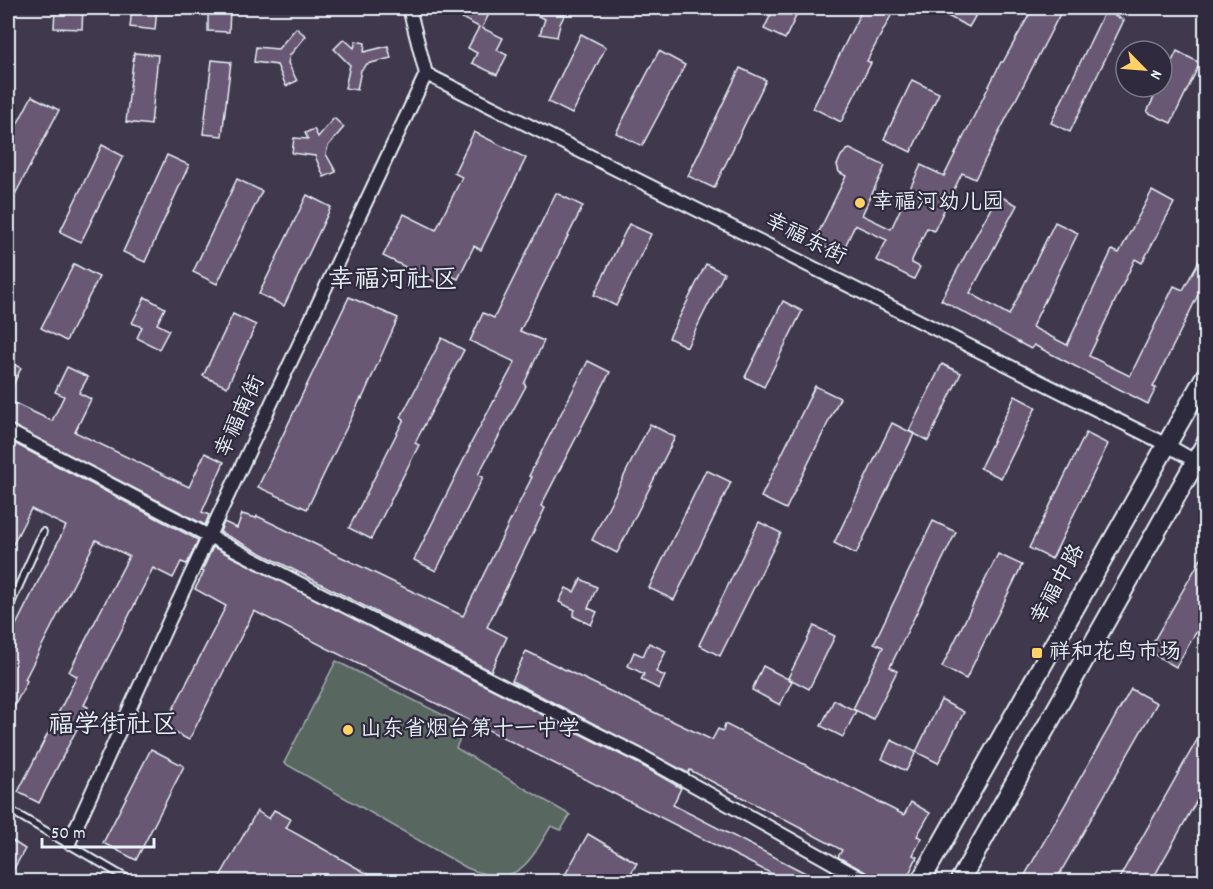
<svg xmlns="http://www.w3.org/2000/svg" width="1213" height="889" viewBox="0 0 1213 889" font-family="Dekko,'LXGW WenKai TC',sans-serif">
<rect width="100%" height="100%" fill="#40384d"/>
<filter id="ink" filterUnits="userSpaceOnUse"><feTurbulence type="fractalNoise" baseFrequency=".0167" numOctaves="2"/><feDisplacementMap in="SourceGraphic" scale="12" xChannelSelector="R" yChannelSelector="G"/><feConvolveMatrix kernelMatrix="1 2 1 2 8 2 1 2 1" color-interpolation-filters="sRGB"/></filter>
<g filter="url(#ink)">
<!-- green -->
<path fill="#586860" stroke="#a0acac" stroke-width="1.5" d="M336 661 465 726 456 748 570 815 561 830 551 826C528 865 517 889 467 868L284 763Z"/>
<!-- building -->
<g fill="#695873" stroke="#e8f1f8" stroke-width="1.5">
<path d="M55 8H83L82 29 54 28Z"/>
<path d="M132 8H157L155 30 130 27Z"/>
<path d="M208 8H230L229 32 208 31Z"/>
<path d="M462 8H492L482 28 503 38 497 50 507 55 497 75 472 63 477 53 468 48 479 27 458 16Z"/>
<path d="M520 8H568L560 24 557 37 540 34 545 19Z"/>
<path d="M774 8H800L785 39 764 29Z"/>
<path d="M863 8H895L867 61 871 63 841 122 813 108Z"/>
<path d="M932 8H980L969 27Z"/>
<path d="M1033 8H1063L975 179 962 173 934 231 927 228 912 260V263L920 267 914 279 876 260 887 240 855 225 841 255 814 242 846 176 839 172 837 165 841 156 847 150 850 149 885 166 862 215 891 229 921 165 944 176 1001 62H1003Z"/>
<path d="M1105 11 1124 20 1070 132 1051 123Z"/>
<path d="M296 28 306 36 290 55 288 63 297 81 286 86 277 65 254 62 256 47 278 49Z"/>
<path d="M581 34 606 47 572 114 548 102Z"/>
<path d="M344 39 354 48 356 41 365 43 364 52 388 46 391 58 367 64 361 70 357 90 345 88 350 65 334 49Z"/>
<path d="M659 51 685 65 642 146 616 133Z"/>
<path d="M1177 51 1200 63 1171 123 1147 112 1159 87H1162V82Z"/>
<path d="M134 53 158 55 151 125 126 122Z"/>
<path d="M212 60 231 62 222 136 203 134Z"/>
<path d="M740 68 766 80 714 188 688 176Z"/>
<path d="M912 80 939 93 911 152 884 139Z"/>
<path d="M32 96 59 110 8 208V142Z"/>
<path d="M334 118 344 127 328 146 326 154 336 172 324 177 315 156 292 153 294 138 308 139 305 133 314 129 318 137Z"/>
<path d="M474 132 526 158 481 250 474 246 458 279 449 275 444 286 383 256 404 214 436 230 462 177 454 173Z"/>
<path d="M102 145 123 156 81 242 60 232Z"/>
<path d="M167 155 189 165 145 262 123 252Z"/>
<path d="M237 179 262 191 217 284 193 272Z"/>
<path d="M1152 191 1174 203 1142 263 1135 259 1089 356 1130 376 1174 286 1183 290 1206 248V296L1199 293 1153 387 1156 388 1148 404 1034 345 1031 349 941 300 998 195 1017 205 970 293 1009 315 1055 222 1078 233 1032 327 1067 345 1112 250 1119 253Z"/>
<path d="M556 193 583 206 520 331 544 341 524 384 526 386 478 475 483 477 436 571 414 560 470 447H469L515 362 470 341 483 313 494 318Z"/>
<path d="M307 195 331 207 284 306 259 294Z"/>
<path d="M629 224 651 234 616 306 594 295Z"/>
<path d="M74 264 99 277 66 341 41 328Z"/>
<path d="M706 264 724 273 687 347 669 338Z"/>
<path d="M145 297 165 308 157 324 169 330 159 349 137 338 142 327 132 323Z"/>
<path d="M349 297 398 318 362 399 361 398 307 509 258 487Z"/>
<path d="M783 301 802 311 764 387 745 377Z"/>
<path d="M233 314 256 325 227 387 203 376Z"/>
<path d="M442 338 464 350 415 443 419 445 371 539 349 528 404 419 401 417Z"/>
<path d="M8 361 21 368 8 396Z"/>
<path d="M588 361 610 372 541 506 545 508 487 627 507 637 491 671 220 532 224 522 237 528 242 514 256 518 257 516 463 616 532 477 529 476Z"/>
<path d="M942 364 961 373 928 441 909 431Z"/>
<path d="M67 367 88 377 79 393 91 399 75 432 189 487 205 453 224 462 202 512 209 515 205 525 8 423V400L52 421 64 396 55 392Z"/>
<path d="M815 386 840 398 786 509 761 497Z"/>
<path d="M1015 396 1036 407 1001 478 980 468Z"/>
<path d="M892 423 914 434 856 554 834 543Z"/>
<path d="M650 424 675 437 617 553 592 540Z"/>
<path d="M1086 433 1108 444 1052 559 1029 548Z"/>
<path d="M8 440 198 540 187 564 181 562 173 578 153 568 84 705 88 707 39 803 18 792 77 676 69 672 129 556 96 540 25 679 27 681 8 719V641L66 526 31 509 8 554Z"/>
<path d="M706 470 731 482 674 600 649 588Z"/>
<path d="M933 521 956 532 890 667 897 671 873 719 853 709 883 647 874 643Z"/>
<path d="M759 522 781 533 720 656 699 645Z"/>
<path d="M213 547 641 765 681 788 673 805 823 882H788L254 611 189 740 164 727 226 606 195 589 204 572 202 571Z"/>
<path d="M1206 550V615L1176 667 1148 651Z"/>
<path d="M998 554 1022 565 966 679 942 667Z"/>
<path d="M581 579 597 587 588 608 597 612 591 625 573 616 575 610 559 602 566 588 574 592Z"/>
<path d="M814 626 835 636 809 689 788 678Z"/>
<path d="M649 643 666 651 656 672 665 676 659 689 641 680 644 674 628 666 634 652 643 656Z"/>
<path d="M526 651 712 740 718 729 723 731 725 724 904 815 911 802 930 813 917 836 922 838 913 855 917 857 905 882H875L871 875 838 857 842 850 690 770 688 773 512 681Z"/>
<path d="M763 666 792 681 780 705 752 690Z"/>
<path d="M1131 689 1157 703 1055 882H1021Z"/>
<path d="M834 700 856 711 843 737 821 726Z"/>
<path d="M941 700 964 712 938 763 916 752Z"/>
<path d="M1206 724V784L1151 882H1117Z"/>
<path d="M891 740 916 752 906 771 882 759Z"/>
<path d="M151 749 184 766 136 860 103 843Z"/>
<path d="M274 810 291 819 286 828 382 882H217L257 811 269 819Z"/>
<path d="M588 834 637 863 626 882H561Z"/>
<path d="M8 838 25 849 8 879Z"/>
<path d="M831 871 849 882H826Z"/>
</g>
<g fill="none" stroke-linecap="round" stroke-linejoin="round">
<!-- lane casing -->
<g stroke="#e8f1f8" stroke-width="10">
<g id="lane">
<path d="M8 610 43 532"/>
<path d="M8 809 133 882"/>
</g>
</g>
<!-- street casing -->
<g stroke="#e8f1f8" stroke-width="16">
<g id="street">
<path d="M426 74 1165 444 1206 467"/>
<path d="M8 431 297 582 645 758 867 882"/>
<path d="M69 843 169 621 426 74 409 8"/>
</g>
</g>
<!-- secondary casing -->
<g stroke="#e8f1f8" stroke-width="22">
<g id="secondary">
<path d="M920 882 1206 375"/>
<path d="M959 882 1206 443"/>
</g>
</g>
<!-- lane -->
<use href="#lane" stroke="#2f2a3d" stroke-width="6"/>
<!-- street -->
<use href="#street" stroke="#2f2a3d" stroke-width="12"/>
<!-- secondary -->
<use href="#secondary" stroke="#2f2a3d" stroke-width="18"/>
</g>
</g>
<!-- markers -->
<g fill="#ffd166" stroke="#2f2a3d" stroke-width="2">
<circle cx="860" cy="203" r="6"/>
<rect x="1031" y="647" width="12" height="12" rx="3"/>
<circle cx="348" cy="730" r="6"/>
</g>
<g text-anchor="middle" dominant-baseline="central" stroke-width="4.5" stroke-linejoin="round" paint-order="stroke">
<!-- poi labels -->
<g font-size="22" fill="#e8f1f8" stroke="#2f2a3d" text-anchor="start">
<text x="872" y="203">幸福河幼儿园</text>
<text x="1049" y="653">祥和花鸟市场</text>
<text x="360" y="730">山东省烟台第十一中学</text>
</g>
<!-- street labels -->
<g font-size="22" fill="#e8f1f8" stroke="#2f2a3d">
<text transform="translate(805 240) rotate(27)">幸福东街</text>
<text transform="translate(241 417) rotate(-65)">幸福南街</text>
<text transform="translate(1059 585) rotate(-61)">幸福中路</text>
</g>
<!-- quarter labels -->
<g font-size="26" fill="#e8f1f8" stroke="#2f2a3d">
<text x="393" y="281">幸福河社区</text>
<text x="113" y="726">福学街社区</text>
</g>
</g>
<!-- margin -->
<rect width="1213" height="889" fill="none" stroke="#2f2a3d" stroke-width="30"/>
<rect x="15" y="15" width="1183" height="859" fill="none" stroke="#e8f1f8" stroke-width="2" filter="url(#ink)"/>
<!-- north arrow -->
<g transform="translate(1144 69) rotate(115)"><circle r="28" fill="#2f2a3d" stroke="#797a88" stroke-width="1.5"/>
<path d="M0-4.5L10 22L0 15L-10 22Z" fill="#ffd166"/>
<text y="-9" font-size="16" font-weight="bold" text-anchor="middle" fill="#e8f1f8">N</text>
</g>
<!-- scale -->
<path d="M42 838v9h112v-9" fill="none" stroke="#e8f1f8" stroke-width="3"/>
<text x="51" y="838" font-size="18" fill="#e8f1f8" stroke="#2f2a3d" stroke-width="4.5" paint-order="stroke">50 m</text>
</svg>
